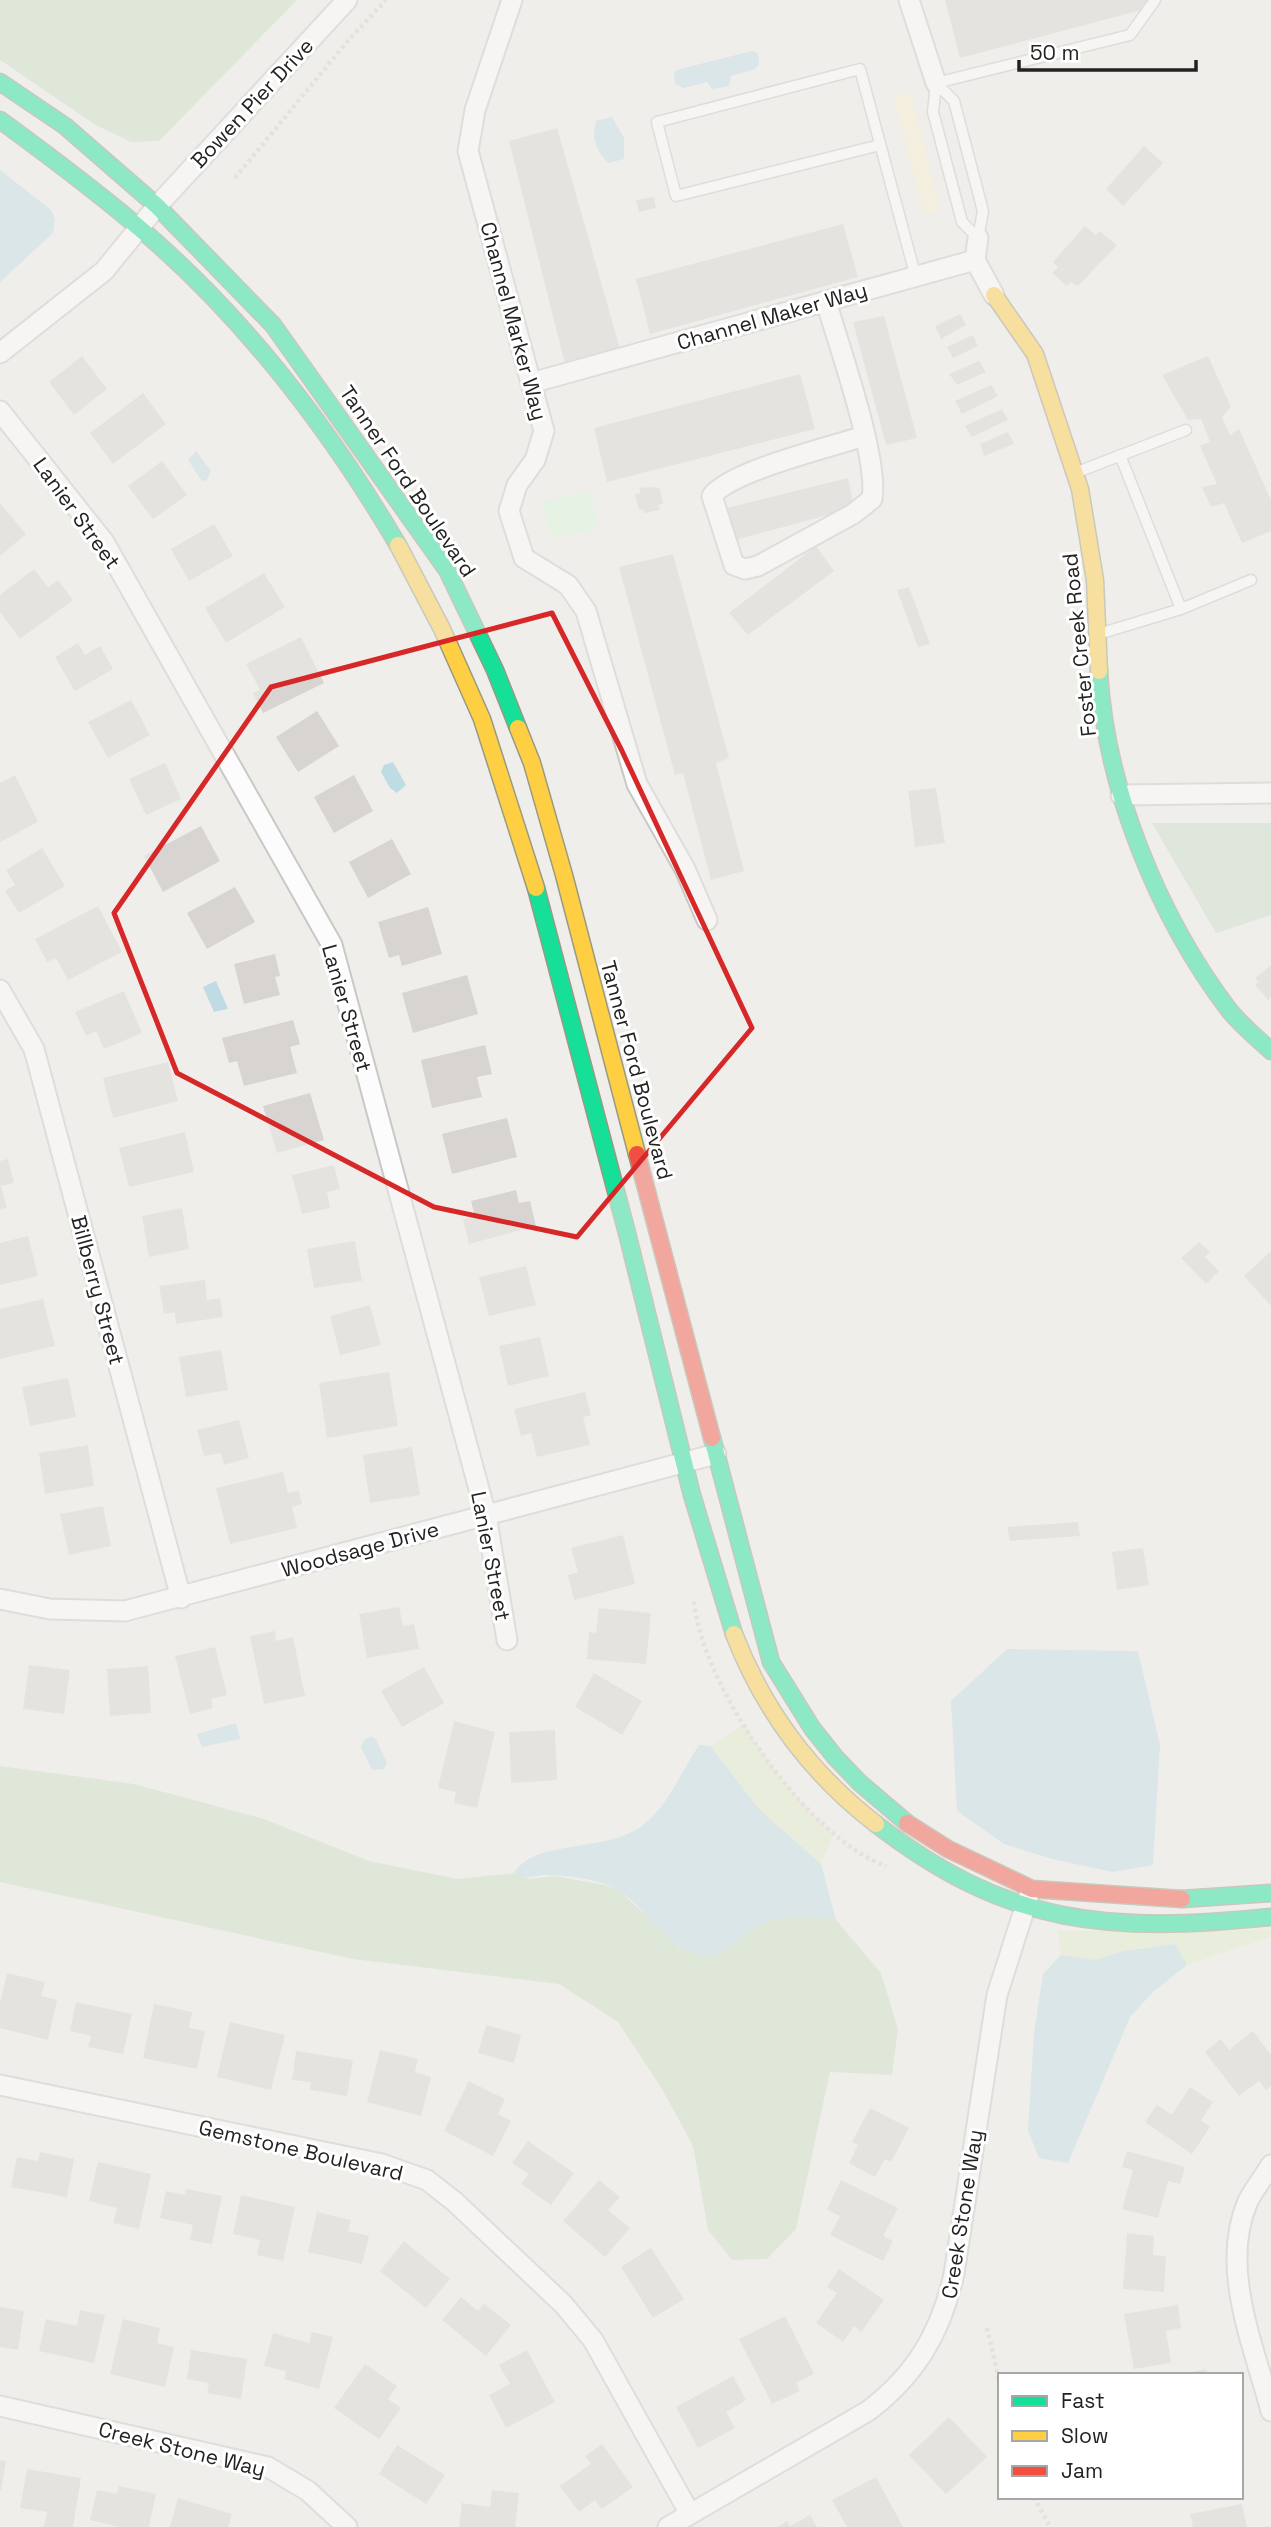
<svg xmlns="http://www.w3.org/2000/svg" width="1271" height="2527" viewBox="0 0 1271 2527" font-family="'Space Grotesk',sans-serif">
<rect width="100%" height="100%" fill="#f0eeeb"/>
<!-- grass -->
<g fill="#ddeccb">
<path d="M744 1724C769 1765 798 1802 834 1833L821 1864 759 1809 710 1746Z"/>
<path d="M1271 1930V1937L1187 1965 1175 1944 1123 1951 1095 1960 1061 1955 1058 1931Z"/>
</g>
<!-- forest -->
<g fill="#cbdec1">
<path d="M0 0H297L159 141 131 142 94 124 0 60Z"/>
<path d="M0 1766 134 1784 264 1819 369 1861 458 1879 514 1873 530 1879 555 1876 605 1885 619 1890 680 1948 747 1932 763 1922 785 1917 810 1916 836 1920 881 1973 898 2029 892 2075 830 2072 796 2229 767 2259 732 2260 708 2230 693 2146 662 2089 618 2022 559 1984 353 1959 0 1882Z"/>
</g>
<!-- sand -->
<path fill="#f8f0d0" d="M911 93 940 210 924 214 894 96Z"/>
<!-- cemetery -->
<path fill="#cadbca" d="M1152 823H1271V915L1216 933Z"/>
<!-- park -->
<path fill="#daf5da" d="M590 491 599 529 551 538 542 502Z"/>
<!-- water -->
<g fill="#bfdbe3">
<path d="M752 51 758 53 759 64 755 69 731 76 729 86 712 89 707 82 684 88 675 84 674 72 680 69Z"/>
<path d="M612 117 624 138V159L608 163C596 151 591 137 596 121Z"/>
<path d="M0 170 51 210 55 219 53 233 0 282Z"/>
<path d="M196 451 211 471 206 481 201 480 188 460Z"/>
<path d="M393 762 406 785 397 793 390 788 381 772 384 765Z"/>
<path d="M216 981 228 1009 214 1012 203 987Z"/>
<path d="M1007 1649 1138 1651 1160 1745 1153 1865 1113 1872 1052 1859 1004 1844 957 1811 951 1701Z"/>
<path d="M236 1723 240 1739 202 1747 197 1734Z"/>
<path d="M371 1736 376 1739 387 1763 384 1769 372 1770 361 1747 364 1740Z"/>
<path d="M699 1745 710 1746 759 1809 821 1864 836 1920C803 1915 771 1913 744 1935 735 1941 724 1953 713 1955 675 1963 646 1906 618 1890 600 1879 566 1875 545 1875 532 1876 527 1880 514 1873 536 1839 600 1853 639 1828 668 1808 680 1773 699 1745Z"/>
<path d="M1175 1944 1187 1965 1153 1992 1130 2017 1068 2163 1039 2158 1028 2131 1034 2033 1043 1974 1061 1955 1095 1960 1123 1951Z"/>
</g>
<!-- building -->
<g fill="#d7d4d2">
<path d="M945 0H1147L1149 8 960 58Z"/>
<path d="M557 128 620 349 565 364 509 141Z"/>
<path d="M1144 146 1163 163 1123 206 1106 189Z"/>
<path d="M654 197 656 208 639 212 636 200Z"/>
<path d="M843 224 858 277 650 334 636 279Z"/>
<path d="M1085 226 1096 235 1099 231 1117 245 1078 286 1071 282 1067 286 1052 273 1058 267 1053 262Z"/>
<path d="M960 314 966 325 941 339 935 326Z"/>
<path d="M884 316 917 438 886 445 853 322Z"/>
<path d="M973 335 978 346 953 358 947 347Z"/>
<path d="M82 356 107 389 74 415 49 382Z"/>
<path d="M1208 356 1231 407 1222 417 1230 435 1239 429 1271 500V531L1242 543 1224 503 1211 507 1202 487 1217 484 1200 446 1210 442 1201 419 1188 420 1162 375Z"/>
<path d="M979 361 986 372 957 385 949 374Z"/>
<path d="M800 374 815 429 607 482 594 428Z"/>
<path d="M991 385 998 396 962 414 955 401Z"/>
<path d="M143 393 166 424 113 464 90 433Z"/>
<path d="M1002 409 1008 420 972 437 965 426Z"/>
<path d="M1008 432 1014 444 984 456 980 444Z"/>
<path d="M162 461 187 495 153 519 128 486Z"/>
<path d="M848 478 854 508 731 541 723 509Z"/>
<path d="M653 487 660 489 663 504 658 505 660 510 644 513 643 509 639 510 635 494 641 493 639 488Z"/>
<path d="M0 503 26 534 0 556Z"/>
<path d="M214 524 233 556 189 581 171 549Z"/>
<path d="M816 546 834 571 748 635 729 613Z"/>
<path d="M673 554 729 758 716 763 744 871 711 880 683 773 675 775 619 567Z"/>
<path d="M34 569 48 587 58 580 73 600 20 639 0 612V595Z"/>
<path d="M264 573 285 607 226 643 205 608Z"/>
<path d="M909 587 930 644 918 647 897 590Z"/>
<path d="M301 637 324 683 263 713 253 693 260 690 246 664Z"/>
<path d="M78 643 85 655 100 646 113 669 75 691 55 657Z"/>
<path d="M131 700 150 735 108 758 88 722Z"/>
<path d="M317 711 339 746 298 772 276 737Z"/>
<path d="M165 763 181 799 146 815 129 779Z"/>
<path d="M15 775 38 822 0 842V783Z"/>
<path d="M354 775 373 811 334 833 314 797Z"/>
<path d="M936 788 945 843 915 847 908 791Z"/>
<path d="M201 826 220 861 163 892 144 856Z"/>
<path d="M392 839 411 874 368 898 349 862Z"/>
<path d="M42 848 65 886 19 913 5 891 15 885 6 870Z"/>
<path d="M235 887 255 922 207 949 187 913Z"/>
<path d="M98 906 122 952 68 980 56 958 47 962 35 939Z"/>
<path d="M428 907 442 954 402 966 399 955 389 958 378 922Z"/>
<path d="M275 954 280 976 275 977 280 995 244 1004 234 964Z"/>
<path d="M1271 965V997L1268 1000 1255 985 1258 982 1255 978Z"/>
<path d="M467 975 478 1014 413 1033 402 993Z"/>
<path d="M124 991 142 1033 104 1049 96 1031 86 1036 75 1012Z"/>
<path d="M293 1020 300 1044 290 1047 297 1073 244 1086 237 1061 229 1063 222 1038Z"/>
<path d="M485 1045 492 1074 477 1077 482 1097 432 1108 421 1060Z"/>
<path d="M168 1062 178 1101 113 1118 103 1078Z"/>
<path d="M310 1093 324 1140 277 1153 263 1106Z"/>
<path d="M507 1118 517 1157 452 1174 442 1134Z"/>
<path d="M185 1132 194 1172 129 1187 119 1148Z"/>
<path d="M8 1159 14 1183 1 1186 7 1208 0 1209V1161Z"/>
<path d="M334 1165 340 1189 327 1192 330 1208 302 1214 292 1175Z"/>
<path d="M516 1190 519 1203 530 1201 536 1226 469 1244 463 1219 475 1216 471 1201Z"/>
<path d="M182 1208 189 1249 149 1257 142 1216Z"/>
<path d="M28 1236 38 1276 0 1285V1243Z"/>
<path d="M355 1241 362 1281 314 1288 307 1249Z"/>
<path d="M1199 1242 1210 1252 1205 1257 1219 1271 1206 1284 1181 1258Z"/>
<path d="M1271 1251V1306L1244 1276Z"/>
<path d="M526 1266 536 1305 489 1316 479 1277Z"/>
<path d="M205 1280 207 1300 220 1298 223 1317 176 1324 175 1312 164 1314 159 1286Z"/>
<path d="M43 1299 55 1346 0 1359V1309Z"/>
<path d="M370 1305 381 1345 340 1355 330 1316Z"/>
<path d="M540 1337 549 1376 508 1386 499 1346Z"/>
<path d="M221 1350 228 1390 186 1397 179 1357Z"/>
<path d="M389 1372 398 1426 327 1438 319 1383Z"/>
<path d="M68 1378 76 1417 30 1426 22 1387Z"/>
<path d="M585 1392 591 1415 583 1417 590 1445 537 1457 531 1433 521 1436 514 1409Z"/>
<path d="M239 1420 249 1458 224 1465 221 1453 204 1456 197 1430Z"/>
<path d="M88 1445 94 1486 45 1494 39 1453Z"/>
<path d="M412 1447 420 1495 370 1503 363 1455Z"/>
<path d="M283 1472 288 1493 299 1491 302 1504 292 1507 297 1528 230 1544 216 1488Z"/>
<path d="M103 1506 111 1546 69 1555 60 1514Z"/>
<path d="M1078 1522 1080 1536 1010 1541 1007 1527Z"/>
<path d="M623 1535 635 1584 574 1600 568 1575 578 1572 571 1548Z"/>
<path d="M1143 1548 1149 1585 1117 1590 1112 1552Z"/>
<path d="M399 1607 403 1626 414 1624 419 1649 367 1658 359 1614Z"/>
<path d="M599 1608 651 1613 646 1664 587 1659 589 1632 596 1633Z"/>
<path d="M275 1631 276 1641 293 1637 305 1696 264 1704 250 1636Z"/>
<path d="M215 1647 227 1695 211 1699 213 1708 190 1714 175 1656Z"/>
<path d="M29 1665 70 1670 64 1714 23 1709Z"/>
<path d="M148 1666 151 1713 110 1716 107 1669Z"/>
<path d="M424 1667 444 1703 402 1727 381 1691Z"/>
<path d="M594 1673 642 1701 622 1735 575 1707Z"/>
<path d="M454 1721 495 1732 477 1808 454 1803 456 1792 438 1788Z"/>
<path d="M555 1730 557 1780 511 1783 509 1732Z"/>
<path d="M7 1973 45 1982 41 1996 57 2000 48 2040 0 2028V2003Z"/>
<path d="M76 2002 132 2014 123 2054 88 2047 91 2036 70 2031Z"/>
<path d="M154 2004 192 2012 189 2028 205 2031 197 2069 143 2058Z"/>
<path d="M230 2022 285 2035 271 2090 217 2077Z"/>
<path d="M486 2025 521 2035 514 2063 478 2053Z"/>
<path d="M1253 2031 1271 2055V2086L1266 2090 1259 2081 1239 2096 1205 2052 1221 2039 1229 2050Z"/>
<path d="M380 2050 418 2059 415 2072 431 2077 421 2116 367 2102Z"/>
<path d="M296 2051 353 2060 347 2096 310 2090 311 2082 292 2080Z"/>
<path d="M469 2081 505 2099 498 2114 511 2121 493 2156 444 2131Z"/>
<path d="M1190 2087 1213 2102 1201 2120 1210 2127 1192 2154 1145 2122 1157 2105 1172 2115Z"/>
<path d="M870 2108 909 2128 891 2162 885 2159 875 2177 849 2163 858 2145 852 2142Z"/>
<path d="M528 2141 574 2173 551 2205 521 2184 529 2174 512 2163Z"/>
<path d="M1127 2151 1185 2167 1180 2184 1168 2181 1158 2218 1122 2209 1133 2170 1122 2167Z"/>
<path d="M40 2152 74 2159 67 2197 11 2187 17 2157 38 2161Z"/>
<path d="M98 2162 151 2174 139 2229 113 2223 117 2208 89 2201Z"/>
<path d="M599 2180 620 2197 608 2210 630 2228 605 2257 563 2221Z"/>
<path d="M841 2180 898 2208 883 2236 893 2241 883 2261 830 2235 840 2216 827 2210Z"/>
<path d="M186 2189 222 2196 212 2244 190 2240 193 2225 160 2218 166 2191 185 2195Z"/>
<path d="M241 2195 295 2207 283 2261 257 2255 260 2240 233 2234Z"/>
<path d="M317 2212 351 2220 348 2231 369 2236 362 2264 308 2252Z"/>
<path d="M1127 2233 1154 2236 1153 2255 1166 2256 1164 2292 1123 2289Z"/>
<path d="M404 2241 450 2279 426 2308 380 2271Z"/>
<path d="M651 2248 684 2299 653 2318 621 2267Z"/>
<path d="M839 2269 884 2300 861 2332 854 2326 843 2342 816 2323 837 2293 827 2287Z"/>
<path d="M461 2297 478 2311 484 2304 511 2325 486 2356 442 2320Z"/>
<path d="M1178 2305 1181 2328 1166 2331 1171 2363 1134 2369 1124 2314Z"/>
<path d="M0 2307 24 2311 18 2350 0 2347Z"/>
<path d="M80 2310 105 2315 94 2363 39 2351 46 2319 77 2326Z"/>
<path d="M785 2316 814 2374 796 2383 800 2391 772 2404 739 2339Z"/>
<path d="M123 2319 160 2328 157 2343 174 2347 165 2387 110 2374Z"/>
<path d="M312 2332 333 2337 319 2389 284 2379 286 2371 264 2366 273 2333 309 2343Z"/>
<path d="M191 2350 247 2359 241 2399 207 2393 209 2383 187 2379Z"/>
<path d="M527 2350 555 2402 506 2428 489 2395 510 2384 499 2365Z"/>
<path d="M365 2364 397 2386 388 2399 401 2408 379 2439 334 2408Z"/>
<path d="M1206 2369 1208 2375H1183V2374Z"/>
<path d="M733 2376 746 2400 726 2412 735 2428 698 2448 676 2407Z"/>
<path d="M949 2417 987 2457 946 2494 909 2455Z"/>
<path d="M602 2444 633 2487 602 2509 595 2500 579 2512 560 2486 591 2464 585 2456Z"/>
<path d="M397 2445 445 2475 426 2504 379 2474Z"/>
<path d="M0 2460 6 2461 1 2490H0Z"/>
<path d="M27 2469 81 2478 73 2527H44L47 2512 20 2508Z"/>
<path d="M876 2477 903 2527H847L832 2500Z"/>
<path d="M119 2486 156 2494 149 2527H119L90 2520 97 2490 117 2494Z"/>
<path d="M492 2490 519 2493 515 2527H459L462 2503 490 2507Z"/>
<path d="M178 2498 232 2514 228 2527H170Z"/>
<path d="M1242 2504 1247 2527H1193L1190 2514Z"/>
<path d="M810 2515 817 2527H777L787 2521 790 2526Z"/>
</g>
<g fill="none" stroke-linecap="round" stroke-linejoin="round">
<!-- lane casing -->
<g stroke="#c9c8c7" stroke-width="13">
<g id="lane">
<path d="M936 83 1130 35 1155 0"/>
<path d="M936 83 954 101 983 211 978 238"/>
<path d="M936 83 933 112 962 222 978 238"/>
<path d="M880 145 676 196 657 122 860 69 915 274"/>
<path d="M1075 473 1186 430"/>
<path d="M1181 609 1251 580"/>
<path d="M1102 633 1181 609 1120 455"/>
</g>
</g>
<!-- street casing -->
<g stroke="#c9c8c7" stroke-width="23">
<g id="street">
<path d="M512 0 475 110 468 151 544 431 535 460 517 485 509 511 524 558 568 585 586 611 637 784 685 869 707 920"/>
<path d="M909 0 936 83"/>
<path d="M975 260 978 238"/>
<path d="M826 301C839 347 879 458 872 499L853 514 758 566 745 569 734 565 712 496C730 471 831 447 864 436"/>
<path d="M0 353 104 271 157 206 347 0"/>
<path d="M531 383 975 260 994 295"/>
<path d="M0 411 104 542 332 945 486 1515 507 1640"/>
<path d="M1121 795 1271 793"/>
<path d="M0 990 34 1049 181 1598"/>
<path d="M0 1599 50 1609 125 1611 716 1454"/>
<path d="M0 2085 382 2164 427 2180 455 2202 563 2304 593 2340 690 2514"/>
<path d="M1271 2165C1264 2177 1254 2189 1248 2201 1219 2267 1254 2346 1271 2411"/>
<path d="M0 2406 268 2467 308 2491 347 2527"/>
<path d="M668 2527 868 2411C916 2375 941 2332 954 2274L997 1995 1028 1898"/>
</g>
</g>
<!-- fast casing -->
<g stroke="#999a82" stroke-width="19">
<g id="fast">
<path d="M0 82 65 126 157 206 273 325 447 570 495 670 518 728"/>
<path d="M0 120C52 158 103 196 151 238 249 324 332 433 398 545"/>
<path d="M1099 671C1105 787 1159 918 1229 1010 1241 1025 1257 1038 1271 1051"/>
<path d="M536 888 627 1233 692 1495 734 1634"/>
<path d="M712 1438 771 1662 812 1728 835 1757 860 1783 907 1823"/>
<path d="M876 1824C1009 1927 1110 1933 1271 1917"/>
<path d="M1182 1899 1271 1893"/>
</g>
</g>
<!-- slow casing -->
<g stroke="#999a82" stroke-width="19">
<g id="slow">
<path d="M994 295 1035 354 1080 489 1095 580 1099 671"/>
<path d="M398 545 442 629 482 719 536 888"/>
<path d="M518 728 532 763 564 875 637 1154"/>
<path d="M734 1634C764 1711 811 1774 876 1824"/>
</g>
</g>
<!-- jam casing -->
<g stroke="#999a82" stroke-width="19">
<g id="jam">
<path d="M637 1154 712 1438"/>
<path d="M907 1823 948 1849 1032 1889 1182 1899"/>
</g>
</g>
<!-- path -->
<g stroke="#dccecd" stroke-width="4.5" stroke-dasharray="3.5 3.5" stroke-linecap="butt">
<path d="M235 178 346 43 386 0"/>
<path d="M694 1602C702 1685 806 1838 886 1866"/>
<path d="M987 2328 1000 2384"/>
<path d="M1034 2497 1050 2527"/>
</g>
<!-- lane -->
<use href="#lane" stroke="#fdfcfc" stroke-width="10"/>
<!-- street -->
<use href="#street" stroke="#fdfcfc" stroke-width="19"/>
<!-- fast -->
<use href="#fast" stroke="#16e098" stroke-width="16"/>
<!-- slow -->
<use href="#slow" stroke="#ffcf43" stroke-width="16"/>
<!-- jam -->
<use href="#jam" stroke="#f24e42" stroke-width="16"/>
</g>
<!-- marked area -->
<path d="M0 0H1271V2527H0ZM552 613 622 751 752 1028 577 1237 434 1207 177 1073 114 913 271 687Z" fill="#f0eeeb" fill-opacity=".55" fill-rule="evenodd"/>
<path fill="none" stroke="#d62828" stroke-width="5" stroke-linejoin="round" d="M552 613 622 751 752 1028 577 1237 434 1207 177 1073 114 913 271 687Z"/>
<g text-anchor="middle" dominant-baseline="central" stroke-width="6" stroke-linejoin="round" paint-order="stroke">
<!-- street labels -->
<g font-size="21" fill="#222" stroke="#fff">
<text transform="translate(252 103) rotate(-47)">Bowen Pier Drive</text>
<text transform="translate(772 316) rotate(-16)">Channel Maker Way</text>
<text transform="translate(514 321) rotate(75)">Channel Marker Way</text>
<text transform="translate(408 481) rotate(56)">Tanner Ford Boulevard</text>
<text transform="translate(77 513) rotate(54)">Lanier Street</text>
<text transform="translate(1079 645) rotate(-96)">Foster Creek Road</text>
<text transform="translate(347 1008) rotate(74)">Lanier Street</text>
<text transform="translate(637 1070) rotate(75)">Tanner Ford Boulevard</text>
<text transform="translate(98 1290) rotate(75)">Billberry Street</text>
<text transform="translate(360 1549) rotate(-15)">Woodsage Drive</text>
<text transform="translate(491 1556) rotate(79)">Lanier Street</text>
<text transform="translate(301 2150) rotate(13)">Gemstone Boulevard</text>
<text transform="translate(962 2214) rotate(-81)">Creek Stone Way</text>
<text transform="translate(182 2449) rotate(14)">Creek Stone Way</text>
</g>
</g>
<!-- legend -->
<rect x="998" y="2373" width="245" height="126" fill="#ffffff" stroke="#a7a7a7" stroke-width="2"/>
<rect x="1012" y="2396" width="35" height="10" fill="#16e098" stroke="#a7a7a7" stroke-width="2"/>
<text x="1061" y="2408" font-size="21" fill="#222222">Fast</text>
<rect x="1012" y="2431" width="35" height="10" fill="#ffcf43" stroke="#a7a7a7" stroke-width="2"/>
<text x="1061" y="2443" font-size="21" fill="#222222">Slow</text>
<rect x="1012" y="2466" width="35" height="10" fill="#f24e42" stroke="#a7a7a7" stroke-width="2"/>
<text x="1061" y="2478" font-size="21" fill="#222222">Jam</text>
<!-- scale -->
<path d="M1019 60v10h177v-10" fill="none" stroke="#222222" stroke-width="3.5"/>
<text x="1030" y="60" font-size="21" fill="#222222" stroke="#ffffff" stroke-width="5" paint-order="stroke">50 m</text>
</svg>
